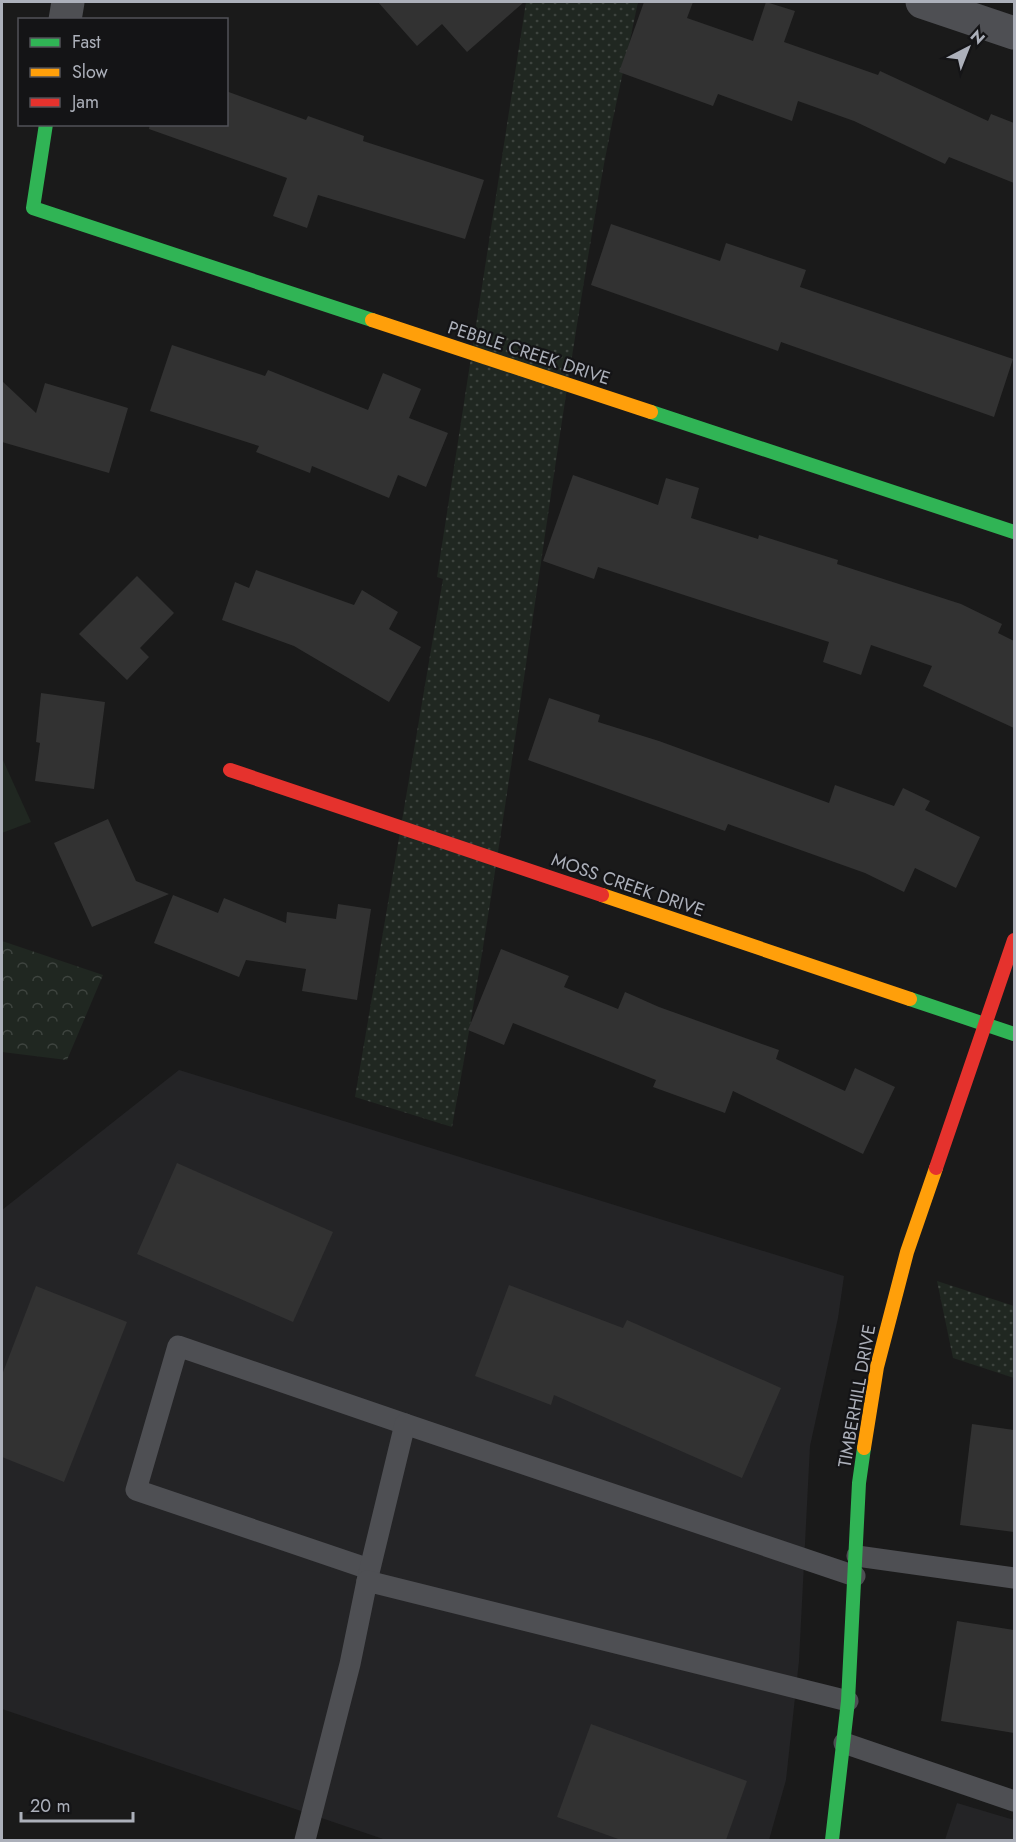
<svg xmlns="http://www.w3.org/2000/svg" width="1016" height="1842" viewBox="0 0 1016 1842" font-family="Jost,sans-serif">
<defs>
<pattern id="grass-dots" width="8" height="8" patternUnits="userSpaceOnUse" patternTransform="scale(1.5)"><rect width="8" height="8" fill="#202721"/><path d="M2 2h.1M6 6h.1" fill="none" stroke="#3e443f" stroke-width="1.8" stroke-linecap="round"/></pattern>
<pattern id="forest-crowns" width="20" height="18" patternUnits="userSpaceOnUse" patternTransform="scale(1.5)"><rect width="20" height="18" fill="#202721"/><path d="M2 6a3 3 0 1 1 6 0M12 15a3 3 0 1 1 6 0" fill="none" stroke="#3e443f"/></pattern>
</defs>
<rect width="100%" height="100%" fill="#1a1a1a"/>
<!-- built -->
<g fill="#242426">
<path d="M179 1070 844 1276 838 1318 810 1446 799 1661 786 1780 769 1840H386L2 1709V1210Z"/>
<path d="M957 1803 1014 1820V1840H945Z"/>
</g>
<!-- grass -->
<g fill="url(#grass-dots)">
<path d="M526 2H638C627 56 614 110 604 164 547 484 511 808 452 1127L355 1097 443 579 437 577Z"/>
<path d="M937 1281 1014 1306V1378L953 1358Z"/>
</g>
<!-- forest -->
<path fill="url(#forest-crowns)" d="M2 941 103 975 67 1060 2 1052Z"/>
<!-- green -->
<path fill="#202721" d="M2 758 31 822 2 833Z"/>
<!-- building -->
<g fill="#323232">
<path d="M378 2H524L467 52 442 24 417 46Z"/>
<path d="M644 2H693L687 18 753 41 766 2 795 11 784 42 878 75 880 71 988 121 991 114 1014 123V183L949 157 945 164 854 121 798 101 792 121 718 94 713 106 619 72Z"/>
<path d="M226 91 306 120 308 116 364 136 363 141 484 180 465 239 318 195 307 228 273 216 287 178 149 129 150 124H226Z"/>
<path d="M611 224 720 261 726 243 806 270 800 287 1013 359 994 417 781 342 778 351 591 285Z"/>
<path d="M172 345 265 376 268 370 368 410 383 373 421 389 409 418 448 433 426 487 398 475 389 498 312 466 310 473 256 452 259 446 150 411Z"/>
<path d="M2 381 36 413 45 383 128 408 109 473 2 442Z"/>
<path d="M573 475 658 505 666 478 699 488 691 518 758 539 759 535 838 560 837 564 961 604 1002 624 998 633 1014 641V728L923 686 932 666 871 645 861 675 823 662 829 642 598 567 594 579 543 561Z"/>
<path d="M256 570 354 605 362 590 398 612 389 629 421 647 389 702 294 646 222 620 235 582 249 588Z"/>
<path d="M137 576 174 613 140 648 149 657 127 680 79 634Z"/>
<path d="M41 693 105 702 94 789 35 781 40 743 36 742Z"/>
<path d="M549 698 600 715 598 722 659 741 829 803 835 785 894 806 903 788 930 801 925 810 980 837 956 888 915 868 904 892 865 873 728 824 725 831 528 760Z"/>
<path d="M108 819 136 881 169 894 92 927 54 843Z"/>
<path d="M173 895 218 913 224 898 286 923 287 912 336 919 338 904 371 909 357 1000 302 991 306 969 246 960 239 977 154 943Z"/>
<path d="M501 949 569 976 564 987 618 1009 625 992 659 1007 779 1050 776 1059 845 1091 855 1068 895 1087 863 1154 733 1091 725 1113 653 1087 656 1080 513 1023 504 1045 468 1030Z"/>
<path d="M177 1163 333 1232 293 1322 137 1254Z"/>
<path d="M509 1285 623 1328 627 1320 781 1388 742 1478 554 1395 551 1405 475 1376Z"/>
<path d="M36 1286 127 1322 64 1482 2 1457V1375Z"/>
<path d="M972 1424 1014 1430V1532L960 1525Z"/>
<path d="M957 1621 1014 1630V1733L941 1721Z"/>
<path d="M591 1724 747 1781 726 1840H621L557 1817Z"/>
</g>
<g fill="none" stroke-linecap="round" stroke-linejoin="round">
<!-- lane -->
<g stroke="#4e4f53" stroke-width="21">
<path d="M857 1556 1014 1578"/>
<path d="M369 1569 136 1490 178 1346 405 1424"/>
<path d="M367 1581 405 1424 855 1576"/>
<path d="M844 1743 1014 1801"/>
<path d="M305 1840 350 1664 367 1581 848 1701"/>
</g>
<!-- street -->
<g stroke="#4e4f53" stroke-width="33">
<path d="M922 2 1014 33"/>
<path d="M65 20 68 2"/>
</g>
<!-- fast -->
<g stroke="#30b455" stroke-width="14">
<path d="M46 124 33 208 372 320"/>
<path d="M651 412 1014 532"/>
<path d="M910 999 1014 1034"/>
<path d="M832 1840 848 1701 859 1483 864 1448"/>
</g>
<!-- slow -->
<g stroke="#ff9f0a" stroke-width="14">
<path d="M372 320 651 412"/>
<path d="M602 895 910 999"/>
<path d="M864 1448 877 1367 907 1252 936 1168"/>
</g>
<!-- jam -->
<g stroke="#e5322d" stroke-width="14">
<path d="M230 770 602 895"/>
<path d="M936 1168 1014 940"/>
</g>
</g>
<g text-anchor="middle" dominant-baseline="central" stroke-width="4.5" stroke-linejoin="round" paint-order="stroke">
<!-- street labels -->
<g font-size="18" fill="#acb0ba" stroke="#141416">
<text transform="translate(529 353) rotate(18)">PEBBLE CREEK DRIVE</text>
<text transform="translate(628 885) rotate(19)">MOSS CREEK DRIVE</text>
<text transform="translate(857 1396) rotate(-80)">TIMBERHILL DRIVE</text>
</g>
</g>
<!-- border -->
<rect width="1016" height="1842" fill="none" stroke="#acb0ba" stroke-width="6"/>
<!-- legend -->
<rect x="18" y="18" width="210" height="108" fill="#141416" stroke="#515258" stroke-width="1.5"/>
<rect x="30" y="38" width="30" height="9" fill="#30b455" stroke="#515258" stroke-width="1.5"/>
<text x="72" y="48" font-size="18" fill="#acb0ba">Fast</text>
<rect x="30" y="68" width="30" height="9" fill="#ff9f0a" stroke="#515258" stroke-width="1.5"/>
<text x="72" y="78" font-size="18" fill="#acb0ba">Slow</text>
<rect x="30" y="98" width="30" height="9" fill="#e5322d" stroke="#515258" stroke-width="1.5"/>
<text x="72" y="108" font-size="18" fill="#acb0ba">Jam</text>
<!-- north arrow -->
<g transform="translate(968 48) rotate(42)" stroke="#141416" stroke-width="4.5" paint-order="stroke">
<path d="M0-4.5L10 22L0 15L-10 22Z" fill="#acb0ba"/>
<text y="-9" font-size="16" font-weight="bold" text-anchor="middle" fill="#acb0ba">N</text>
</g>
<!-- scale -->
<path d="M21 1812v9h112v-9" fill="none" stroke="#acb0ba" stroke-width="3"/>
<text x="30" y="1812" font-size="18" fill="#acb0ba" stroke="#141416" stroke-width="4.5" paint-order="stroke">20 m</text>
</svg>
